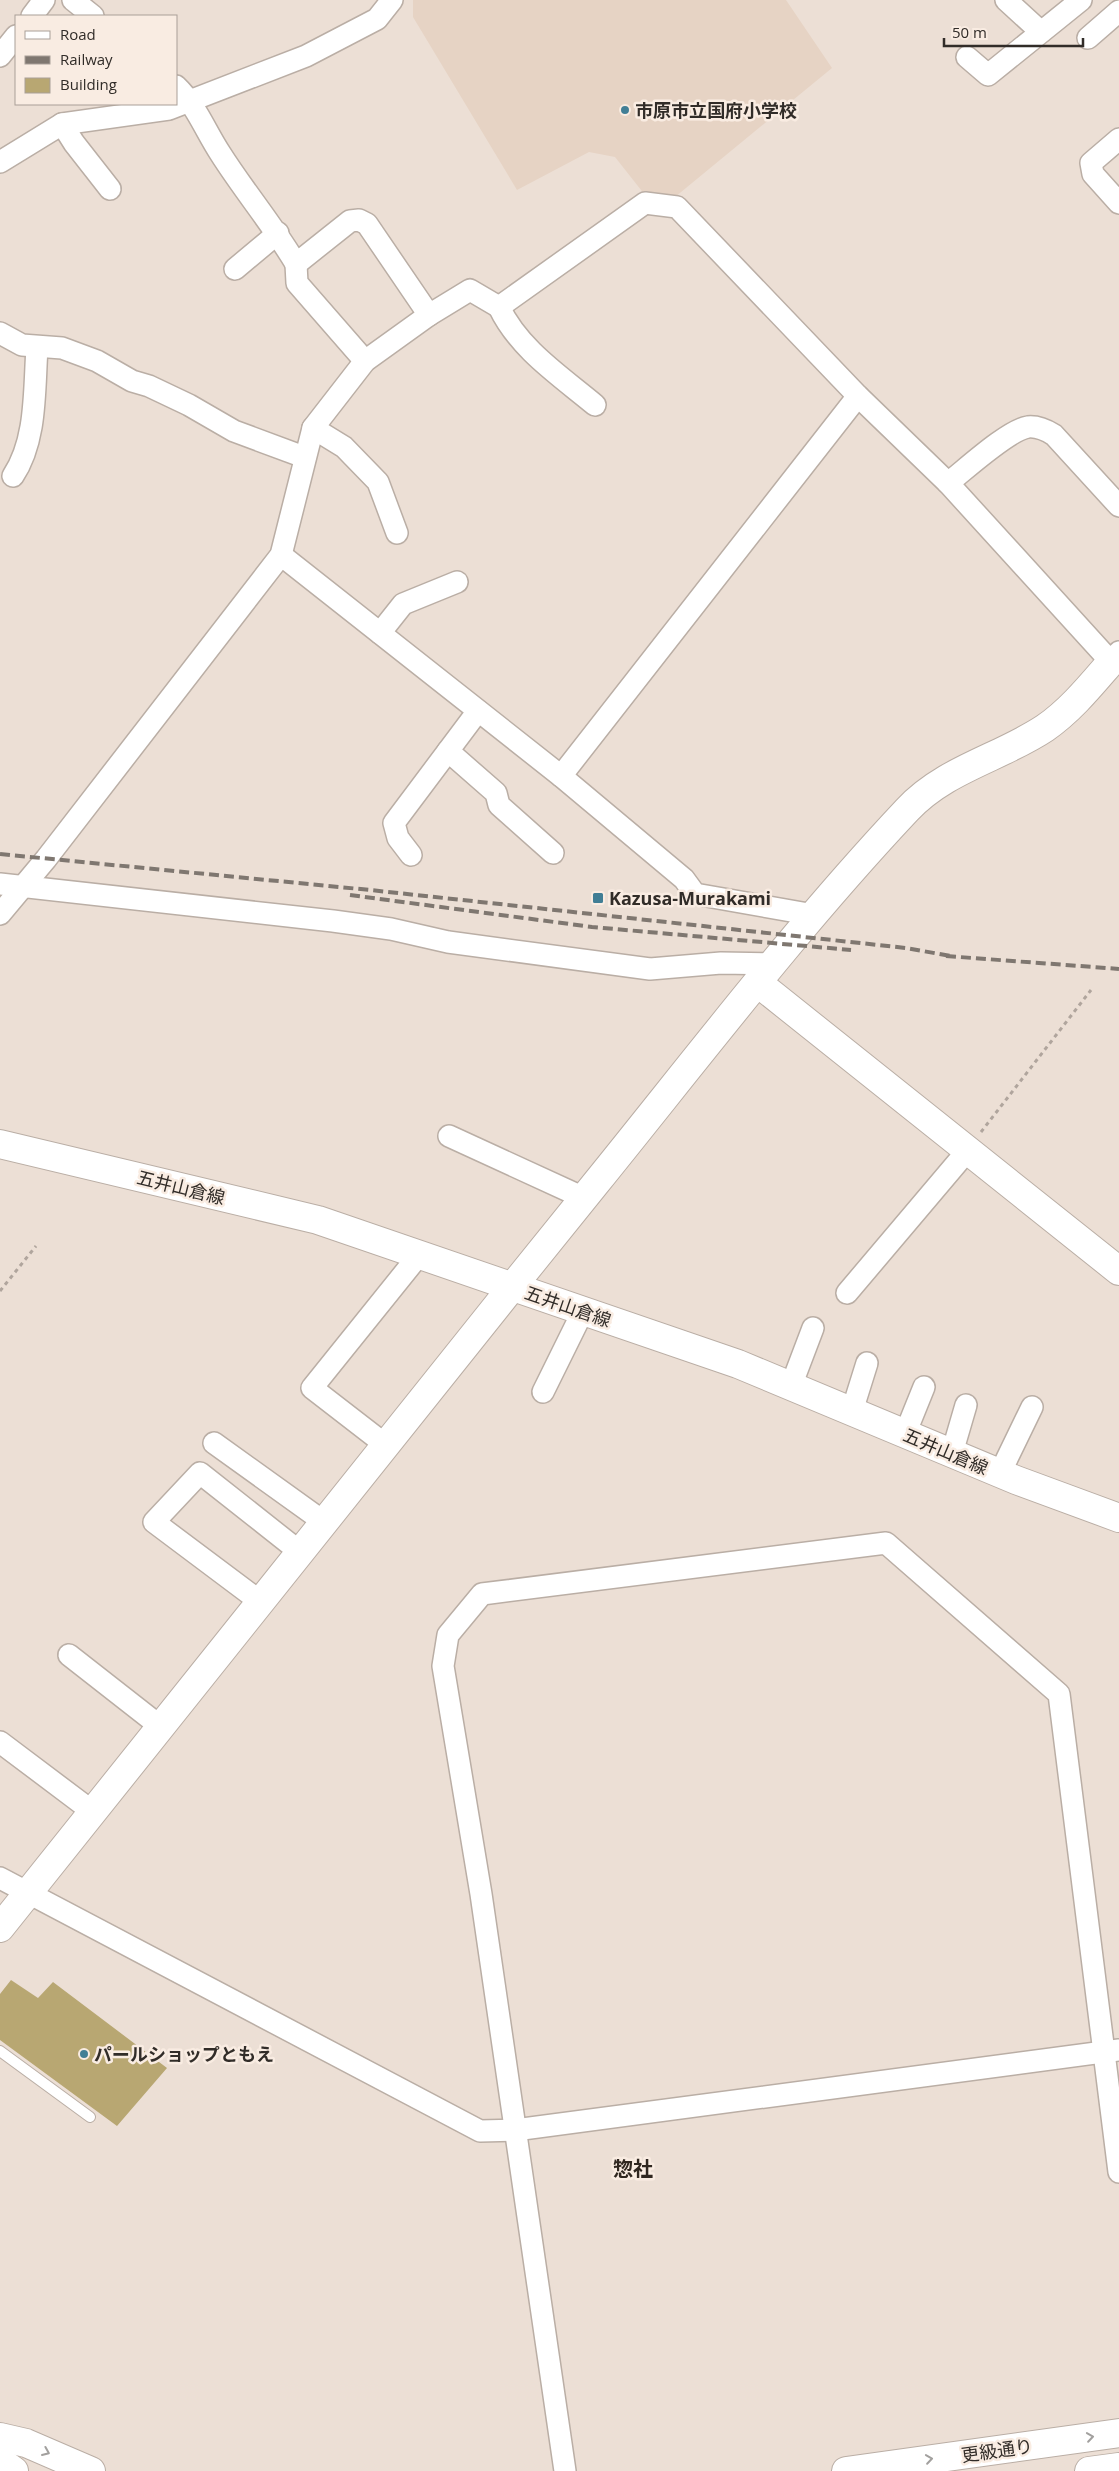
<svg xmlns="http://www.w3.org/2000/svg" width="1119" height="2471" viewBox="0 0 1119 2471" font-family="'Open Sans','Noto Sans JP',sans-serif">
<rect width="100%" height="100%" fill="#ecdfd5"/>
<!-- built -->
<path fill="#e6d3c4" d="M413 0H786L832 68 675 197 645 195 615 157 589 152 517 190 413 17Z"/>
<!-- building -->
<path fill="#b8a772" d="M11 1980 38 1998 53 1982 167 2068 117 2126 0 2040V1994Z"/>
<g fill="none" stroke-linecap="round" stroke-linejoin="round">
<!-- lane casing -->
<g stroke="#baaea5" stroke-width="12">
<path id="lane" d="M0 2051 90 2117"/>
</g>
<!-- street casing -->
<g stroke="#baaea5" stroke-width="24">
<g id="street">
<path d="M73 0 93 16"/>
<path d="M1006 0 1041 32"/>
<path d="M32 16 44 0"/>
<path d="M1088 38 1119 11"/>
<path d="M0 56 16 36"/>
<path d="M967 57 988 75 1081 0"/>
<path d="M176 86C196 105 205 130 220 153 244 191 273 225 296 264L350 221 359 220 367 224 429 315"/>
<path d="M62 124 74 143 110 189"/>
<path d="M1119 139 1091 163 1093 174 1119 203"/>
<path d="M0 162 62 124 169 109 306 56 377 19 392 0"/>
<path d="M296 264 297 283 365 361"/>
<path d="M235 269 278 233"/>
<path d="M499 307C519 349 559 375 595 405"/>
<path d="M0 333 22 345 62 348 97 361 132 381 149 386 189 405 234 431 304 457"/>
<path d="M313 428 344 447 378 482 397 533"/>
<path d="M13 476C37 440 34 390 37 348"/>
<path d="M948 483C965 470 1008 430 1028 427 1038 426 1046 430 1054 435L1119 506"/>
<path d="M281 555 561 776 684 879 695 894 814 915"/>
<path d="M380 633 403 604 457 582"/>
<path d="M448 751 496 793 499 805 553 853"/>
<path d="M561 776 858 396"/>
<path d="M411 855 398 838 394 823 478 711"/>
<path d="M0 884 333 921 391 929 448 942 650 969 721 963 773 964"/>
<path d="M0 914 46 859 281 555 313 428 365 361 429 315 470 290 499 307 645 203 677 207 858 396 948 483 1111 662 1119 652"/>
<path d="M449 1136 584 1198"/>
<path d="M847 1293 968 1150"/>
<path d="M791 1386 813 1328"/>
<path d="M543 1392 583 1311"/>
<path d="M852 1411 867 1363"/>
<path d="M905 1434 924 1387"/>
<path d="M214 1443 324 1522"/>
<path d="M387 1446 312 1388 419 1255"/>
<path d="M952 1453 966 1405"/>
<path d="M1000 1473 1032 1407"/>
<path d="M262 1603 154 1522 200 1473 300 1552"/>
<path d="M69 1655 161 1727"/>
<path d="M0 1742 93 1812"/>
<path d="M0 1878 480 2131 515 2130 1119 2050"/>
<path d="M565 2471 481 1894 443 1666 448 1635 482 1594 886 1543 1059 1694 1119 2172"/>
</g>
</g>
<!-- secondary casing -->
<g stroke="#baaea5" stroke-width="30">
<g id="secondary">
<path d="M758 983 1119 1271"/>
<path d="M0 1144 318 1220 738 1364 1016 1480 1119 1518"/>
<path d="M0 1928C200 1680 396 1430 596 1183 698 1057 796 928 907 810 945 769 1000 758 1045 728 1071 710 1091 685 1111 662"/>
<path d="M0 2437 26 2443 91 2471"/>
<path d="M0 2461 14 2471"/>
<path d="M846 2471 1119 2433"/>
<path d="M1089 2471 1119 2467"/>
</g>
</g>
<!-- path -->
<g stroke="#b0a59d" stroke-width="3" stroke-dasharray="4 4" stroke-linecap="butt">
<path d="M610 893 674 898"/>
<path d="M981 1132 1091 990"/>
<path d="M0 1291 36 1246"/>
</g>
<!-- lane -->
<use href="#lane" stroke="#fff" stroke-width="10"/>
<!-- street -->
<use href="#street" stroke="#fff" stroke-width="21"/>
<!-- secondary -->
<use href="#secondary" stroke="#fff" stroke-width="28"/>
<!-- rail -->
<g stroke="#7f7770" stroke-width="4" stroke-dasharray="10 5" stroke-linecap="butt">
<path d="M0 854 370 890 906 948 951 956"/>
<path d="M350 895 592 927 851 950"/>
<path d="M946 956 1119 969"/>
</g>
</g>
<!-- one-way arrows -->
<defs><path id="oneway-chevron" d="M-2-3.5L2.5 0L-2 3.5" fill="none" stroke-width="1.6" stroke-linecap="round" stroke-linejoin="round" transform="scale(1.25)"/></defs>
<g stroke="#a2a09e">
<use href="#oneway-chevron" transform="translate(1090 2437) rotate(-8)"/>
<use href="#oneway-chevron" transform="translate(46 2452) rotate(23)"/>
<use href="#oneway-chevron" transform="translate(929 2459) rotate(-8)"/>
</g>
<!-- markers -->
<g fill="#417e95" stroke="#f9ece2" stroke-width="2">
<circle cx="625" cy="110" r="5"/>
<rect x="592" y="892" width="12" height="12" rx="2.5"/>
<circle cx="84" cy="2054" r="5"/>
</g>
<g text-anchor="middle" dominant-baseline="central" stroke-width="5" stroke-linejoin="round" paint-order="stroke">
<!-- poi labels -->
<g font-size="18" font-weight="bold" fill="#312c28" stroke="#f9ece2" text-anchor="start">
<text x="635" y="110">市原市立国府小学校</text>
<text x="609" y="898">Kazusa-Murakami</text>
<text x="94" y="2054">パールショップともえ</text>
</g>
<!-- street labels -->
<g font-size="18" fill="#312c28" stroke="#f9ece2">
<text transform="translate(181 1187) rotate(14)">五井山倉線</text>
<text transform="translate(568 1306) rotate(19)">五井山倉線</text>
<text transform="translate(946 1451) rotate(23)">五井山倉線</text>
<text transform="translate(997 2450) rotate(-8)">更級通り</text>
</g>
<!-- quarter labels -->
<g font-size="20" font-weight="bold" fill="#302720" stroke="#f9ece2">
<text x="633" y="2168">惣社</text>
</g>
</g>
<!-- legend -->
<rect x="15" y="15" width="162" height="90" fill="#f9ece2" stroke="#a99f98"/>
<rect x="25" y="31" width="25" height="8" fill="#ffffff" stroke="#a99f98"/>
<text x="60" y="40" font-size="15" fill="#312c28">Road</text>
<rect x="25" y="56" width="25" height="8" fill="#7f7770" stroke="#a99f98"/>
<text x="60" y="65" font-size="15" fill="#312c28">Railway</text>
<rect x="25" y="78" width="25" height="15" fill="#b8a772" stroke="#a99f98"/>
<text x="60" y="90" font-size="15" fill="#312c28">Building</text>
<!-- scale -->
<path d="M944 38v8h139v-8" fill="none" stroke="#312c28" stroke-width="2.5"/>
<text x="952" y="38" font-size="15" fill="#312c28" stroke="#f9ece2" stroke-width="4" paint-order="stroke">50 m</text>
</svg>
